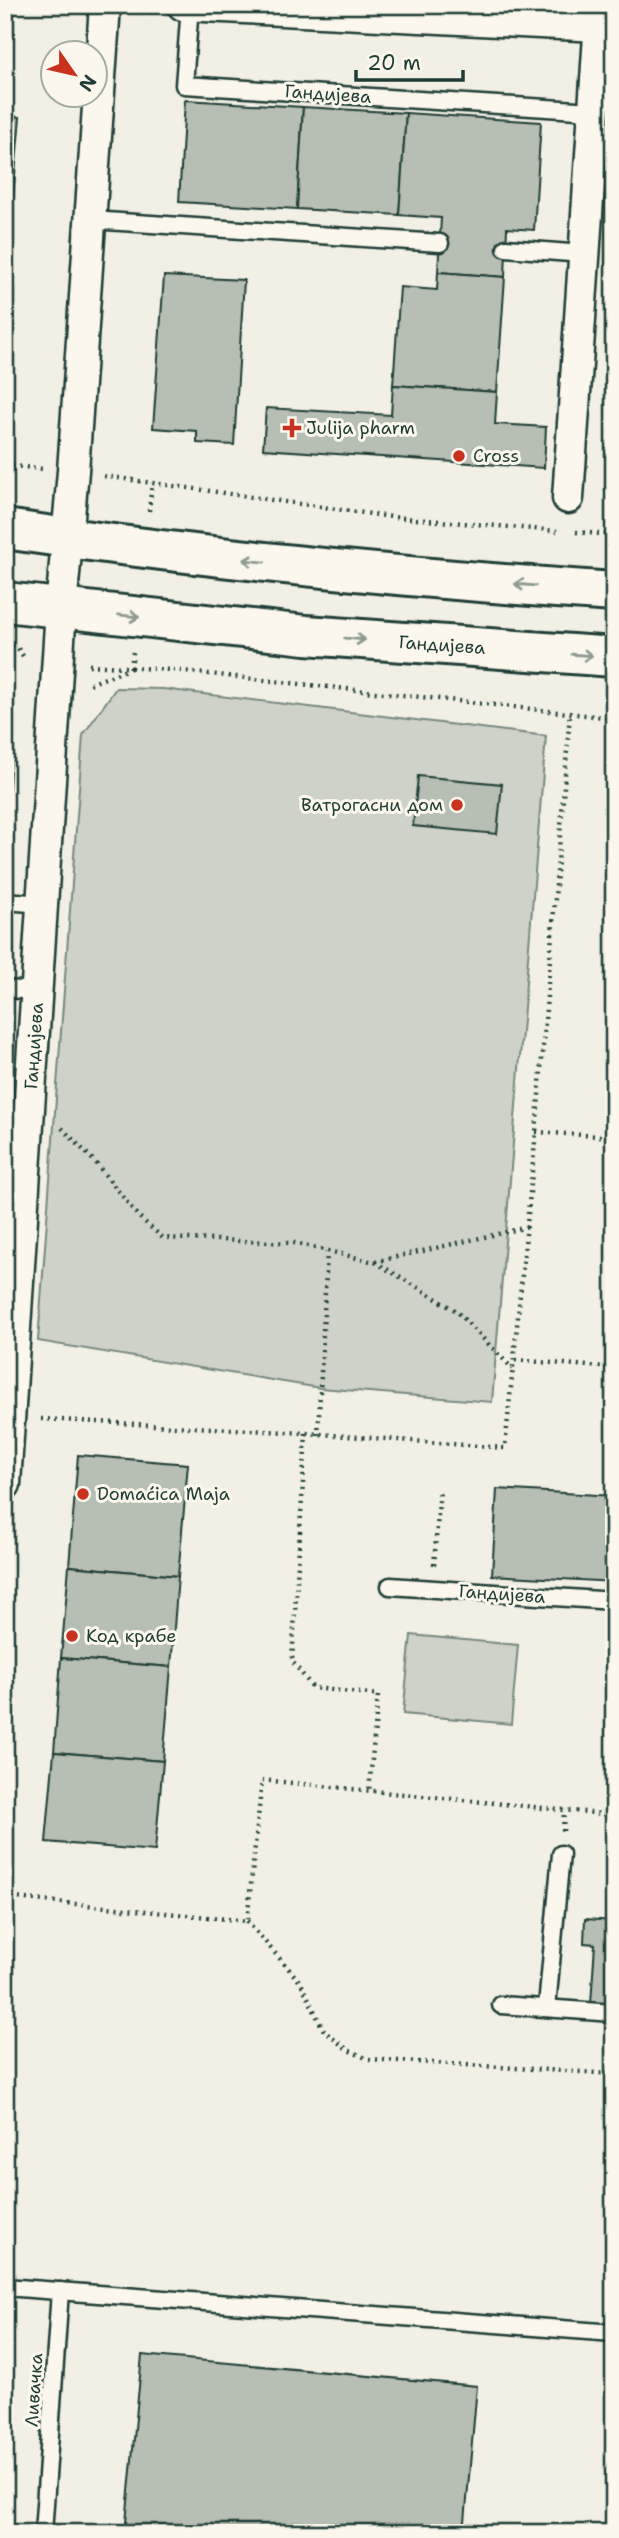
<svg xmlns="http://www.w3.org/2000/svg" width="619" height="2538" viewBox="0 0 619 2538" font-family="'Shantell Sans',sans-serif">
<rect width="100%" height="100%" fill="#f2f0e5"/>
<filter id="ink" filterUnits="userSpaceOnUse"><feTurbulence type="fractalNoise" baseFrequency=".0143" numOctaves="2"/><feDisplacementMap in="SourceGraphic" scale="14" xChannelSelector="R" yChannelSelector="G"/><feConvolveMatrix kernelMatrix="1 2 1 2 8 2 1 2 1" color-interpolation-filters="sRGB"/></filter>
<g filter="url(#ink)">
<!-- green -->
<g fill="#cfd2c8" stroke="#77887e" stroke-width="2">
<path d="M116 688 163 689 546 736 492 1402 320 1388 38 1341 83 735Z"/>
<path d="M411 1635 518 1645 511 1724 403 1714Z"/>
</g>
<!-- building -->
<g fill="#b7beb3" stroke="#1f3d34" stroke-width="2">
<path d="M185 100 303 107 297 209 179 202Z"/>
<path d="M303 107 406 113 399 215 297 209Z"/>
<path d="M406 113 541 122 534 230 507 228 505 277 438 272 441 218 399 215Z"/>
<path d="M5 115 20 117 9 244 5 243Z"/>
<path d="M438 272 505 277 497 392 393 385 400 287 437 290Z"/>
<path d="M164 276 244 280 234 445 197 443V431L153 428Z"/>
<path d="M393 385 497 392 495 424 546 427 544 468 263 449 266 408 391 415Z"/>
<path d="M5 709H13L7 826H5Z"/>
<path d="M418 776 502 784 497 834 413 826Z"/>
<path d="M78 1455 188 1464 178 1576 69 1566Z"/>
<path d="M497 1489 614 1496V1582L492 1575Z"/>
<path d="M69 1566 178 1576 171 1667 61 1658Z"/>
<path d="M61 1658 171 1667 163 1761 54 1752Z"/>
<path d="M54 1752 163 1761 155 1851 46 1842Z"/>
<path d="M585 1919 614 1921V2005L591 2004 595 1944 584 1943Z"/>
<path d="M142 2355 477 2386 464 2533H125Z"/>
</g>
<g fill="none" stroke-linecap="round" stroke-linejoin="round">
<!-- service casing -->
<g stroke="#1f3d34" stroke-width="21">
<g id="service">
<path d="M190 6 184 85 593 111"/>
<path d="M91 220 440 243"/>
<path d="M506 248 583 254"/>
<path d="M5 901 43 904"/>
<path d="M5 989 38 991"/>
<path d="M390 1586 614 1601"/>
<path d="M501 2005 614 2013"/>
<path d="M547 2007 561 1854"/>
<path d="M5 2287 614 2333"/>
<path d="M43 2533 60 2291"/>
</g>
</g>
<!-- minor casing -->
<g stroke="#1f3d34" stroke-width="35">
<g id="minor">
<path d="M183 5 599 26"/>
<path d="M568 498 601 5"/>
<path d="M5 1484 61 609 73 471 105 5"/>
</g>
</g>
<!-- secondary casing -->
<g stroke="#1f3d34" stroke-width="44">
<g id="secondary">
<path d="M5 529C207 559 410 578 614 592"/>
<path d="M5 602 306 635 614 657"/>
</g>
</g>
<!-- path -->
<g stroke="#1f3d34" stroke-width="4.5" stroke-dasharray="2 5" stroke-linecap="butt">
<path d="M5 465 43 469"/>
<path d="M104 476 392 517 557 531"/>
<path d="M149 511 152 483"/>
<path d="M576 532 614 535"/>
<path d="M5 645 17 647 25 659"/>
<path d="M89 665 172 670 614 718"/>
<path d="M131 668 133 652"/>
<path d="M90 684 131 668"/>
<path d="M62 1128 95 1162 138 1216 163 1238 295 1243 374 1262 528 1227"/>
<path d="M536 1132 614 1137"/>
<path d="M375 1262 455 1310 513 1369"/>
<path d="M515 1360 614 1368"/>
<path d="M41 1419 306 1433 505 1448 536 1132 570 713"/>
<path d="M306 1433 292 1661 313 1688 378 1695 369 1791"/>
<path d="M318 1435 327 1252"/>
<path d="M434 1565 440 1489"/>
<path d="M563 1831 564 1810"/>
<path d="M5 1897 247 1921 262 1780 614 1815"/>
<path d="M247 1921 301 1983 324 2031 348 2050 368 2059 614 2074"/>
</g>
<!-- service -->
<use href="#service" stroke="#fbf7ec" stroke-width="16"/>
<!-- minor -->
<use href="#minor" stroke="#fbf7ec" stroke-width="30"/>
<!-- secondary -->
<use href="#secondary" stroke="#fbf7ec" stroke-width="38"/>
</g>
<!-- one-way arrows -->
<defs><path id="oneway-shaft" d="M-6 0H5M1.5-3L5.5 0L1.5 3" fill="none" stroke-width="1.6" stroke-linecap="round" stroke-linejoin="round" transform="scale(1.75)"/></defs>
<g stroke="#8d9a90">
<use href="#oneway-shaft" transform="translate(254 561) rotate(-174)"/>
<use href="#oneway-shaft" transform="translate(525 585) rotate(-175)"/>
<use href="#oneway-shaft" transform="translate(129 616) rotate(6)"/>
<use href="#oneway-shaft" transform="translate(355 639) rotate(5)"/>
<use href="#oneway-shaft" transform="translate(582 655) rotate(4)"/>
</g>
</g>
<!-- markers -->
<g fill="#c8321e" stroke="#fbf7ec" stroke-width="2.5">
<path d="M288.5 417.5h7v7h7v7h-7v7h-7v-7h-7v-7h7z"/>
<circle cx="459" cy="456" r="7"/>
<circle cx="457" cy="805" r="7"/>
<circle cx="83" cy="1494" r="7"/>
<circle cx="72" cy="1636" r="7"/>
</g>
<g text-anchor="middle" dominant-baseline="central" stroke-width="6" stroke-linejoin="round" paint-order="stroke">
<!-- street labels -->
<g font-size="18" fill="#1f3d34" stroke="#fbf7ec">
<text transform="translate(328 94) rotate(4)">Гандијева</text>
<text transform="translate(442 645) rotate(4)">Гандијева</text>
<text transform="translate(34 1046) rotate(-86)">Гандијева</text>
<text transform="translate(502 1594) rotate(4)">Гандијева</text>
<text transform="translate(34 2390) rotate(-86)">Ливачка</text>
</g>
<!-- poi labels -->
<g font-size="18" fill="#1f3d34" stroke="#fbf7ec" text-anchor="start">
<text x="306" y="428">Julija pharm</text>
<text x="473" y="456">Cross</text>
<text x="443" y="805" text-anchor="end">Ватрогасни дом</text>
<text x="97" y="1494">Domaćica Maja</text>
<text x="86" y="1636">Код крабе</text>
</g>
</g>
<!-- margin -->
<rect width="619" height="2538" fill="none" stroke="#fbf7ec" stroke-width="28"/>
<rect x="14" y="14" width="591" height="2510" fill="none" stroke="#1f3d34" stroke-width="2.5" filter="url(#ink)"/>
<!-- north arrow -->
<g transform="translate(74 74) rotate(124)"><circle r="33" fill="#fbf7ec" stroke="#a3ada2" stroke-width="2"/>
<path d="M0-5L12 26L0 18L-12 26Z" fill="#c8321e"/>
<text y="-10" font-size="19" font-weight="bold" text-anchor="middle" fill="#1f3d34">N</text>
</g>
<!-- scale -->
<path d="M356 70v10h107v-10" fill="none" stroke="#1f3d34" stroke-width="3.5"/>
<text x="367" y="70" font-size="21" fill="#1f3d34" stroke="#fbf7ec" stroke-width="5" paint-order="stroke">20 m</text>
</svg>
